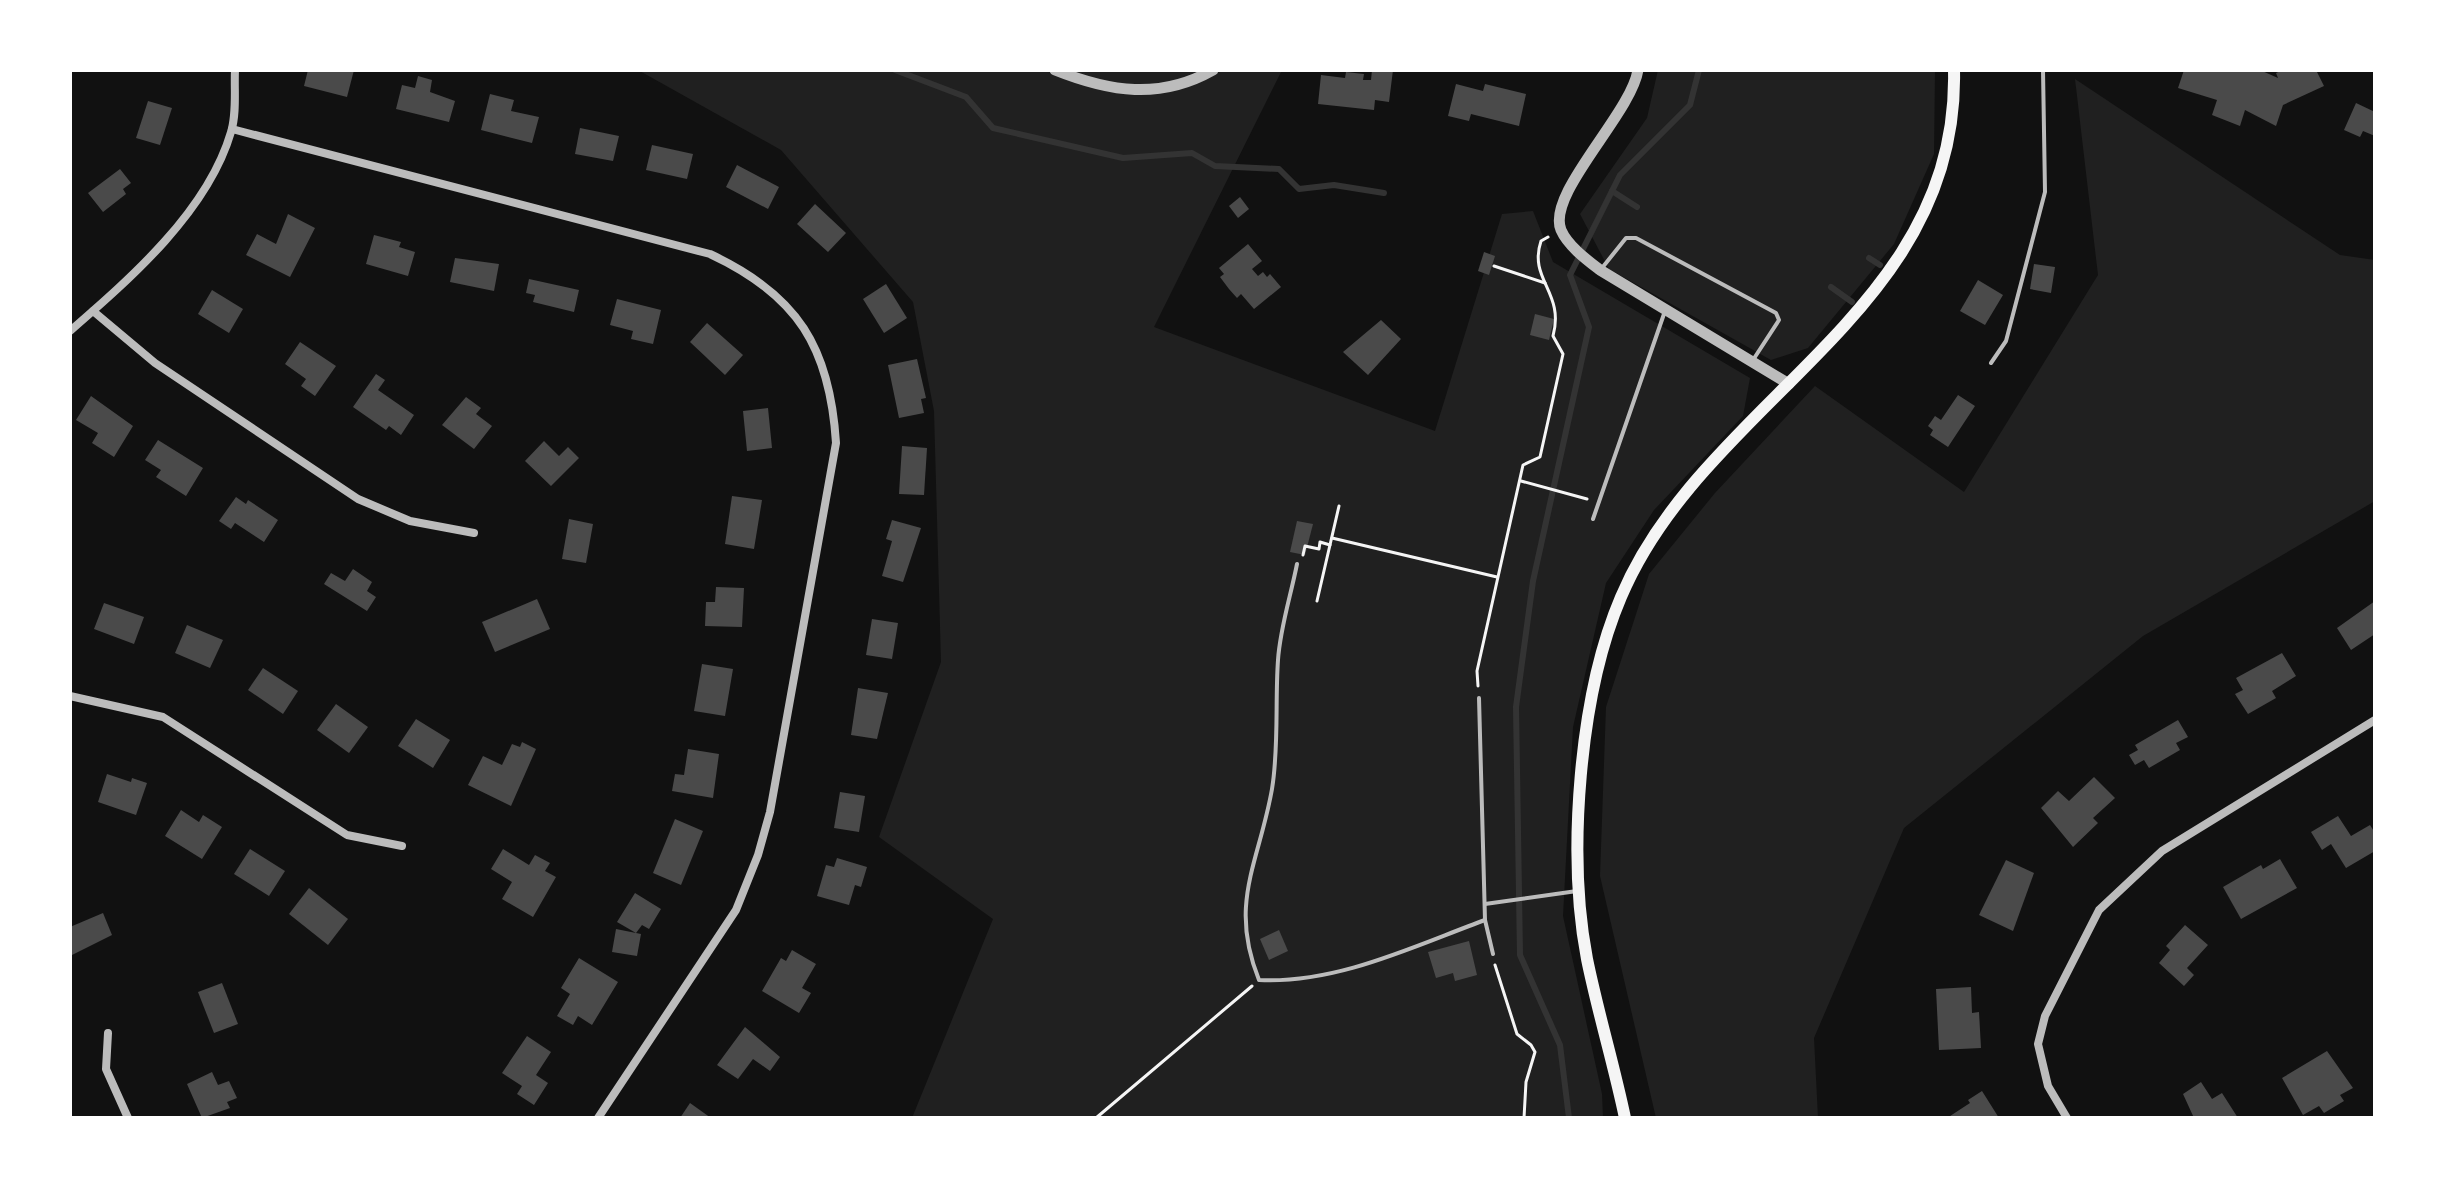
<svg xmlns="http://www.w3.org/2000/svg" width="2445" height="1188" viewBox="0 0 2445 1188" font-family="Montserrat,sans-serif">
<rect width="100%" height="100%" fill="#111"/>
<!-- green -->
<g fill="#202020">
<path d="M638 70H1282L1154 327 1435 431 1502 214 1533 211 1553 262 1750 378 1743 416 1654 510 1606 583 1573 727 1563 916 1602 1094 1603 1118H912L993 919 879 837 941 662 934 411 913 302 781 150Z"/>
<path d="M1658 70H1935L1934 154 1894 244 1808 348 1771 360 1609 269 1580 214 1647 118Z"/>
<path d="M2075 79 2340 255 2375 260V501L2143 636 1904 828 1814 1038 1818 1118H1656L1600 876 1606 707 1649 574 1715 493 1815 386 1964 492 2098 275Z"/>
</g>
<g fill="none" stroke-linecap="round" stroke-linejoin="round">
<!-- stream -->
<g stroke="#333" stroke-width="6">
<path d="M895 70 966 97 993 128 1123 158 1192 153 1215 166 1279 169 1299 189 1334 185 1384 193"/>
<path d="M1612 191 1637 207"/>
<path d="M1869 258 1880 265"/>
<path d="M1831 287 1852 302"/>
<path d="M1569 1118 1560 1045 1520 955 1516 707 1533 581 1589 327 1570 275 1620 175 1690 105 1699 70"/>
</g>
</g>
<!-- building -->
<g fill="#4a4a4a">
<path d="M308 70H354L347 97 304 86Z"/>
<path d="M1372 70H1393L1389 102 1375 100 1374 110 1318 104 1321 75 1345 78 1346 72 1364 74 1363 80H1371Z"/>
<path d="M2184 70H2260L2278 78 2276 73 2283 70H2316L2324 86 2283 105 2276 126 2245 110 2240 126 2212 115 2217 100 2178 88Z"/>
<path d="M418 76 432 80 430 92 455 101 449 122 396 109 402 85 415 88Z"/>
<path d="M1456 84 1483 91 1485 84 1526 94 1519 126 1471 114 1469 121 1448 116Z"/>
<path d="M490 94 514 100 511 111 539 117 532 143 481 130Z"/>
<path d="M148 101 172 108 160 145 136 138Z"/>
<path d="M2356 103 2375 112V136L2363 131 2360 137 2344 130Z"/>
<path d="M580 128 619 136 613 161 575 154Z"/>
<path d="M652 145 693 154 687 179 646 170Z"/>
<path d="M737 165 779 187 768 209 726 187Z"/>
<path d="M120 169 131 183 123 189 126 194 103 212 88 193Z"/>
<path d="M1240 197 1249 209 1238 218 1229 206Z"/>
<path d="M815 204 846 233 828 252 797 224Z"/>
<path d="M288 214 315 228 290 277 246 255 257 234 276 244Z"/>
<path d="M374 235 401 242 399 247 415 252 408 276 366 264Z"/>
<path d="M1248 244 1262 261 1252 269 1258 276 1263 272 1267 277 1270 274 1281 287 1254 309 1241 294 1237 298 1229 289 1220 277 1224 274 1219 268Z"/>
<path d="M1484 252 1495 256 1489 275 1478 271Z"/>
<path d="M455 258 499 264 494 291 450 282Z"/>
<path d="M2034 264 2055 267 2051 293 2030 289Z"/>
<path d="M529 279 579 290 574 312 533 302 535 295 526 293Z"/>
<path d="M1978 280 2003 295 1985 325 1960 311Z"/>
<path d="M886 284 907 318 884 333 863 299Z"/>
<path d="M212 290 243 309 229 333 198 314Z"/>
<path d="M617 299 661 310 653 344 631 339 633 331 610 325Z"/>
<path d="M1535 314 1554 319 1549 340 1530 335Z"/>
<path d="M1381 320 1401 339 1368 375 1343 352Z"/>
<path d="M707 323 743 355 725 375 690 342Z"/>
<path d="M300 342 336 366 315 396 301 386 306 379 285 364Z"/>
<path d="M917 359 926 398 921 399 924 413 899 418 888 365Z"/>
<path d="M376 374 385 380 378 390 414 415 401 435 389 426 386 430 353 407Z"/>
<path d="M1958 395 1975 406 1948 447 1930 435 1933 430 1928 426 1935 416 1941 420Z"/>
<path d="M91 396 133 426 114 457 92 443 98 433 76 420Z"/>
<path d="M466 397 481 408 476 414 492 426 474 449 442 425Z"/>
<path d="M768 408 772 448 747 451 743 411Z"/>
<path d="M158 440 203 468 186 496 156 477 161 470 145 460Z"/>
<path d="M544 441 559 456 568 447 579 458 551 486 525 461Z"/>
<path d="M902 446 927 448 924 495 899 494Z"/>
<path d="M732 496 762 500 754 549 725 544Z"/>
<path d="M236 497 246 504 248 500 278 520 264 542 235 523 231 529 219 521Z"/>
<path d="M569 519 593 524 586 563 562 559Z"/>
<path d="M892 520 921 528 903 582 882 576 892 541 886 539Z"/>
<path d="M1297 521 1313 524 1305 555 1290 552Z"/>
<path d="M353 569 372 582 367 591 376 597 367 611 324 584 331 573 345 581Z"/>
<path d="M716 587 744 588 742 627 705 626 706 602H715Z"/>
<path d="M537 599 550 629 495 652 482 622Z"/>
<path d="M2375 601V634L2351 650 2337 628Z"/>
<path d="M104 603 144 617 134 644 94 629Z"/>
<path d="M872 619 898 623 892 659 866 655Z"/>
<path d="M187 625 223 640 210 668 175 653Z"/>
<path d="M2282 653 2296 676 2272 691 2276 698 2248 714 2235 694 2243 690 2236 678Z"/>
<path d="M702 664 733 669 725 716 694 711Z"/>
<path d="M263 668 298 691 283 714 248 690Z"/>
<path d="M858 688 888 693 877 739 851 735Z"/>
<path d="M336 704 368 727 349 753 317 730Z"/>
<path d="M416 719 450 740 433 768 398 746Z"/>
<path d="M2178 720 2188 737 2176 743 2180 750 2149 768 2144 760 2135 765 2129 755 2138 750 2135 745Z"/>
<path d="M522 742 536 749 511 806 468 785 483 756 502 765 512 744 520 747Z"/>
<path d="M688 749 719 754 713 798 672 791 675 774 684 775Z"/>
<path d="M107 774 131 782 132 778 147 783 136 815 98 802Z"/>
<path d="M2094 777 2115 798 2093 818 2098 823 2073 847 2041 808 2058 791 2069 801Z"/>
<path d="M840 792 865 796 859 832 834 828Z"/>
<path d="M181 810 199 822 203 815 222 827 202 859 165 836Z"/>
<path d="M2338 816 2351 836 2370 825 2375 833V851L2346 868 2331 844 2322 850 2311 832Z"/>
<path d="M675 819 703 831 681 885 653 873Z"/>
<path d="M250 849 285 871 269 896 234 874Z"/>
<path d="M503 849 529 865 535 855 550 863 545 871 556 877 533 917 502 899 512 882 491 869Z"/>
<path d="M837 858 867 867 861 887 855 885 849 905 817 896 826 865 834 867Z"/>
<path d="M2280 859 2297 888 2241 919 2223 887 2261 865 2263 869Z"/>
<path d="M2006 860 2034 873 2013 931 1979 915Z"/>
<path d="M309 888 348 919 328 945 289 914Z"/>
<path d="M635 893 661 909 649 929 642 925 636 933 641 934 637 956 612 952 616 929 636 933 617 922Z"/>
<path d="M103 913 112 935 70 956V927Z"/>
<path d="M2185 925 2208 945 2187 968 2194 975 2184 986 2159 963 2170 950 2166 946Z"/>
<path d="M1279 930 1288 951 1269 960 1260 939Z"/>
<path d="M1469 941 1477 975 1455 981 1453 973 1436 978 1428 952Z"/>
<path d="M792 950 816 964 802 988 811 993 799 1013 762 991 781 958 786 961Z"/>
<path d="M579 958 618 982 592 1025 578 1016 573 1025 557 1016 570 994 561 988Z"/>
<path d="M222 983 238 1024 214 1033 198 992Z"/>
<path d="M1971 987 1972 1013 1979 1012 1981 1048 1939 1050 1936 989Z"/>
<path d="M745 1027 780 1057 770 1071 753 1059 738 1079 717 1065Z"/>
<path d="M527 1036 551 1052 536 1075 548 1083 534 1105 517 1094 522 1086 502 1073Z"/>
<path d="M2327 1051 2353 1088 2340 1095 2344 1101 2324 1113 2319 1106 2303 1115 2282 1078Z"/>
<path d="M212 1072 218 1085 229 1081 237 1098 227 1102 230 1108 202 1118 187 1084Z"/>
<path d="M2201 1082 2212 1099 2222 1093 2238 1118H2194L2183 1094Z"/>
<path d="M1982 1091 1999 1118H1947L1970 1103 1968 1100Z"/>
<path d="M690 1103 711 1118H680Z"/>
</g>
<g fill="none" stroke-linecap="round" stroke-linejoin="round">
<!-- path -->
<g stroke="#f5f5f5" stroke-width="3">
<path d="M1494 266 1545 283"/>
<path d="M1521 481 1587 499"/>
<path d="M1332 538 1497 577"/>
<path d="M1303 555 1305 546 1319 549 1320 542 1330 545"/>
<path d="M1317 601 1339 506"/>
<path d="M1478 686 1477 671 1523 465 1540 457 1563 354 1553 336C1565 292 1528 280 1541 241L1548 237"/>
<path d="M1495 965 1517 1034 1531 1045 1535 1052 1526 1082 1524 1118"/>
<path d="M1096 1118 1252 986"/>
</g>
<!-- service -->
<g stroke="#bcbcbc" stroke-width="4">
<path d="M1602 268 1626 238H1636L1776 313 1779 320 1753 360"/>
<path d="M1991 363 2006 341 2045 192 2043 70"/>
<path d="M1593 519 1665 311"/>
<path d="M1297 564C1291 595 1280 628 1278 660 1275 702 1279 747 1272 789 1259 863 1228 903 1259 980 1337 984 1414 946 1485 920"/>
<path d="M1479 698 1485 920 1493 954"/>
<path d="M1485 904 1577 891"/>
</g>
<!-- minor -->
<g stroke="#bcbcbc" stroke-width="8">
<path d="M232 129 710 254C798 295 830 348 836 443L770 812 758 855 736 910 598 1118"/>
<path d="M93 311 155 363 358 499 410 521 474 533"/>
<path d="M70 331C131 278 208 211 231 132 237 113 234 89 235 70"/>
<path d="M70 696 163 717 347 835 402 846"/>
<path d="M108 1033 106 1069 128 1118"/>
<path d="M2067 1118 2048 1086 2038 1044 2045 1016 2099 910 2162 851 2375 720"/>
</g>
<!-- tertiary -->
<g stroke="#bcbcbc" stroke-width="11">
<path d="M1055 70C1110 92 1160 100 1213 70"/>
<path d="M1638 70C1631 114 1546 194 1561 230 1568 246 1587 260 1600 270L1789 384"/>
</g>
<!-- secondary -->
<path stroke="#f5f5f5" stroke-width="12" d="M1625 1118C1614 1065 1598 1013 1587 959 1567 855 1579 695 1621 597 1705 398 1960 314 1954 70"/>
</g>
<!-- border -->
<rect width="2445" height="1188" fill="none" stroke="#ffffff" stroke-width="144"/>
</svg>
